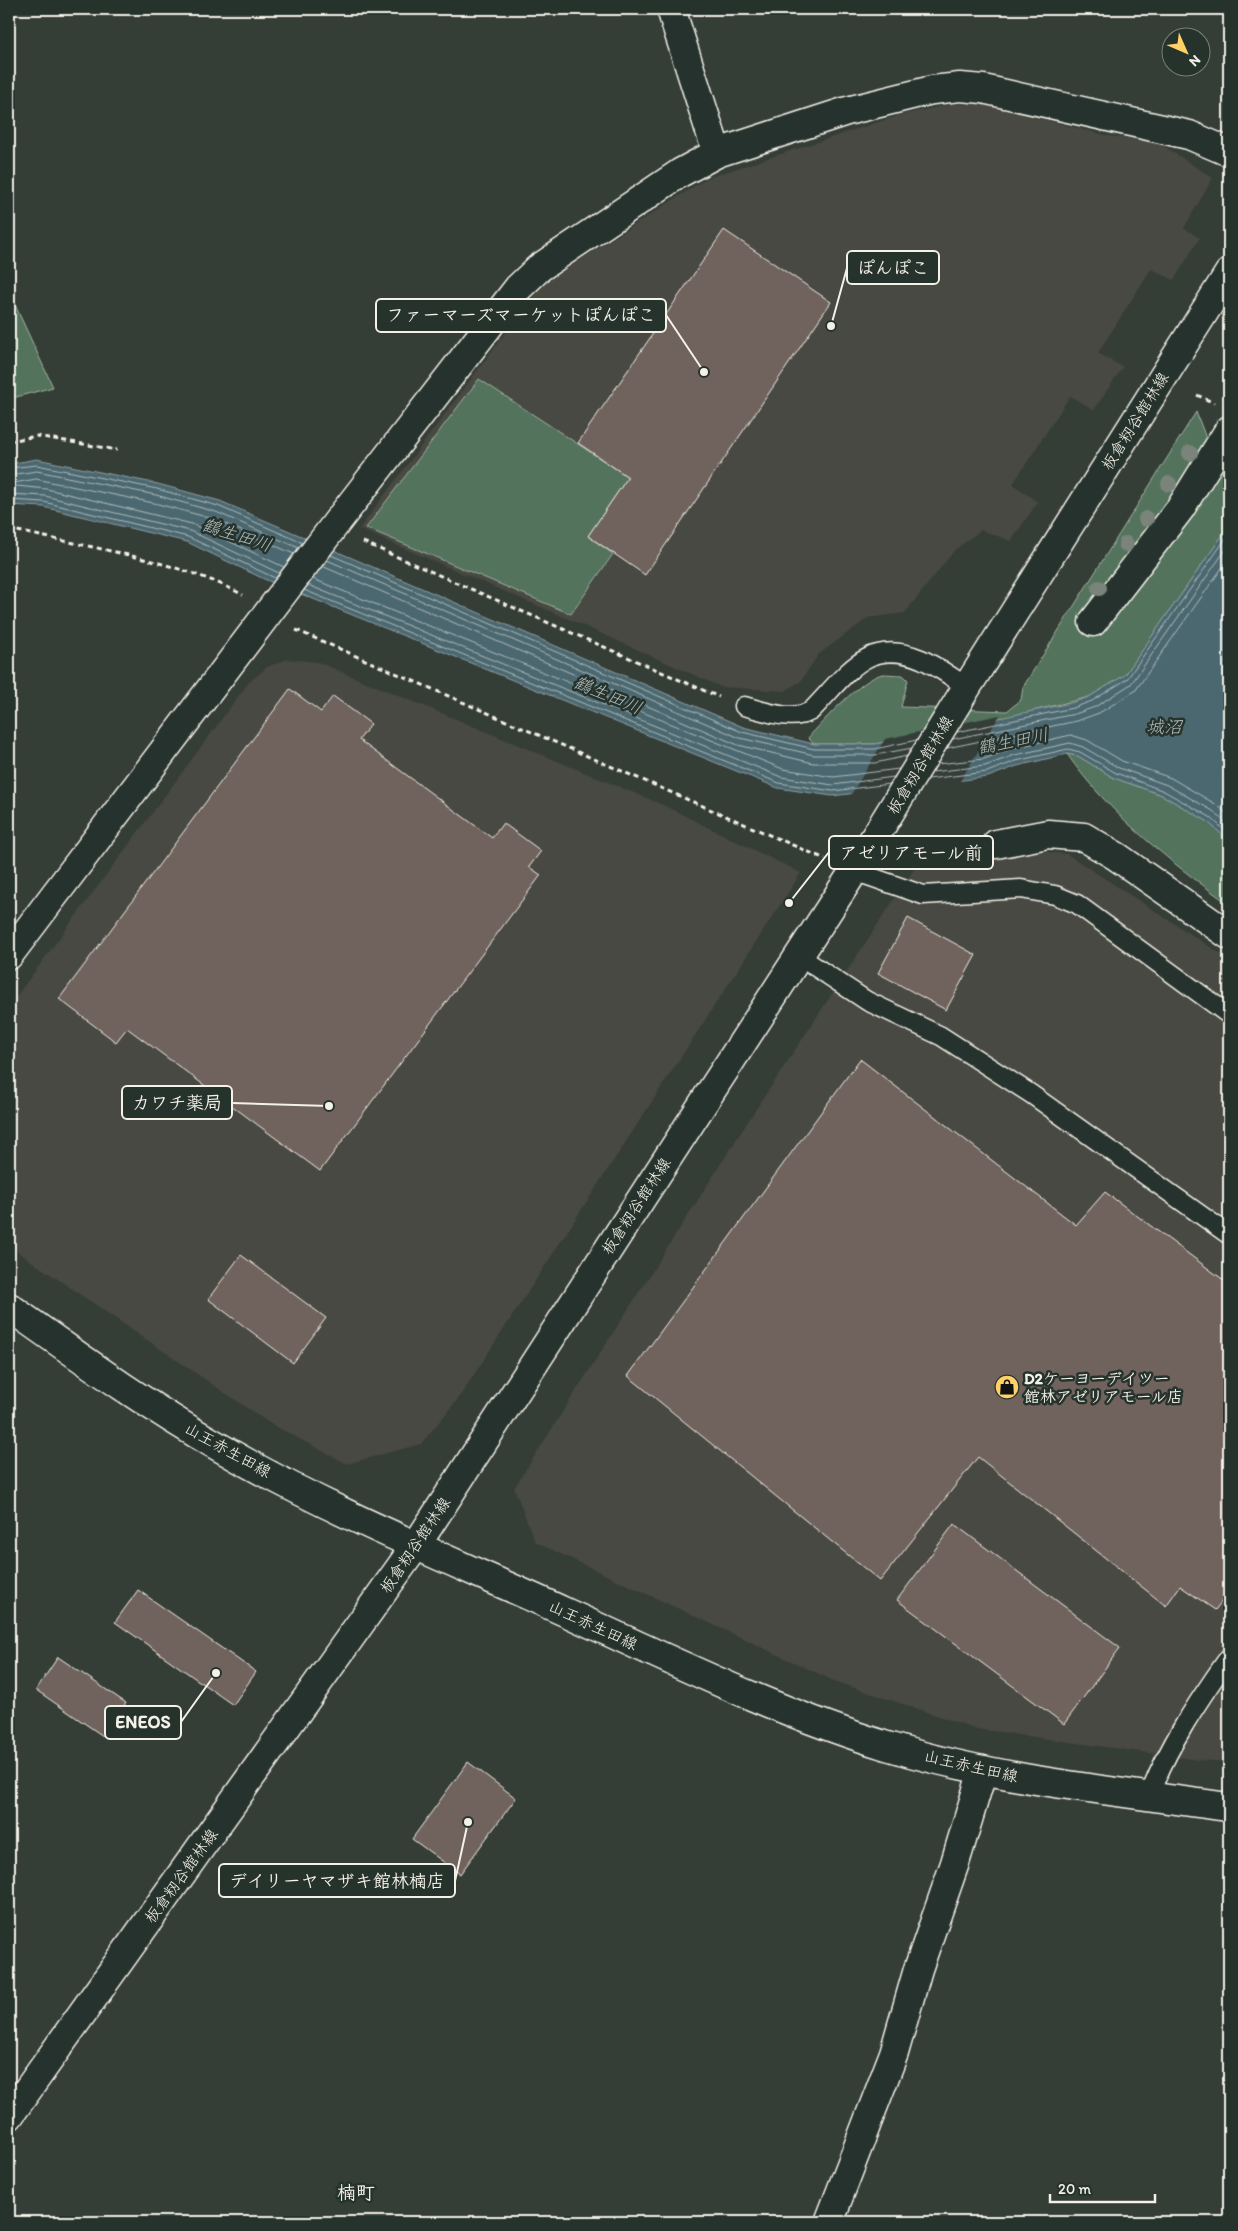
<svg xmlns="http://www.w3.org/2000/svg" width="1238" height="2231" viewBox="0 0 1238 2231" font-family="Itim,'Klee One',sans-serif">
<rect width="100%" height="100%" fill="#353d37"/>
<filter id="ink" filterUnits="userSpaceOnUse"><feTurbulence type="fractalNoise" baseFrequency=".02" numOctaves="2"/><feDisplacementMap in="SourceGraphic" scale="10" xChannelSelector="R" yChannelSelector="G"/><feConvolveMatrix kernelMatrix="1 2 1 2 8 2 1 2 1" color-interpolation-filters="sRGB"/></filter>
<g filter="url(#ink)">
<!-- built -->
<g fill="#474842">
<path d="M952 104H982L1109 136 1156 141 1213 178 1184 228 1200 238 1174 280 1151 269 1098 353 1123 367 1094 410 1070 396 1013 484 1038 502 1011 541 981 530 955 550 905 613 868 618 818 655 801 681 785 691 721 687 566 618 359 529 542 284 707 178 900 115Z"/>
<path d="M287 659 318 662 661 804 801 873 459 1398 421 1444 347 1464 269 1423 9 1246V1006L249 682 267 667Z"/>
<path d="M1029 850 1067 854 1229 959V1762L1198 1760 977 1729 834 1681 535 1542 514 1488 750 1118 922 857Z"/>
</g>
<!-- green -->
<g fill="#52735d" stroke="#a3b2a2">
<path d="M9 292 53 387 9 399Z"/>
<path d="M479 379 628 477 588 536 613 554 571 614 366 528Z"/>
<path d="M1196 412 1209 446 1229 449V526L1125 675 1089 697 972 726 874 744H814L808 738C822 722 863 677 883 674 889 674 897 675 903 675L908 680 901 707 1007 711 1021 700 1023 687Z"/>
<path d="M1067 754 1078 756 1114 778 1162 795 1207 821 1229 841V904C1172 864 1107 812 1067 754Z"/>
</g>
<!-- water -->
<path fill="#4b6871" stroke="#8f9fa1" d="M37 459 158 484 220 501 743 727 814 744H875L1071 703 1089 697 1125 675 1229 526V841L1207 821 1162 795 1114 778 1078 756 1067 754 1017 766 988 777 832 796 778 788 264 579 187 542 43 507 9 505V464Z"/>
<!-- pier -->
<path fill="#353d37" d="M1000 715 959 783 850 796 885 739Z"/>
<g fill="none" stroke-linecap="round" stroke-linejoin="round">
<!-- shore -->
<g stroke="#b0bab8" stroke-width="1">
<path d="M9 468 37 465 157 489 218 506 303 543"/>
<path d="M9 475 37 471 156 495 216 512 299 548"/>
<path d="M9 494 45 496 190 531 279 573"/>
<path d="M9 500 44 502 188 537 275 578"/>
<path d="M331 555 742 732 814 749H875L917 740"/>
<path d="M327 560 740 738 814 755H875L912 748"/>
<path d="M322 566 738 745 813 763H875L907 756"/>
<path d="M284 567 192 524 47 489 16 486 14 483 36 479 154 503 214 519 294 554"/>
<path d="M313 579 783 769 833 777 899 769"/>
<path d="M308 585 781 777 833 785 894 777"/>
<path d="M304 590 779 783 833 791 890 784"/>
<path d="M957 732 1073 708 1092 701 1127 679 1229 534"/>
<path d="M953 739 1075 714 1095 707 1131 684 1229 545"/>
<path d="M947 748 1077 721 1099 713 1135 691 1229 558"/>
<path d="M937 764 984 759 1013 748 1071 735 1087 740 1122 761 1171 778 1217 805 1229 816"/>
<path d="M932 772 985 766 1015 755 1070 743 1083 747 1119 768 1167 785 1213 811 1229 826"/>
<path d="M928 779 987 772 1016 761 1068 749 1080 752 1116 773 1164 791 1210 817 1229 834"/>
</g>
</g>
<!-- building -->
<g fill="#70635d" stroke="#f4f1e8">
<path d="M724 230 831 302 645 575 588 536 628 477 578 443Z"/>
<path d="M290 689 321 712 333 696 371 724 359 740 492 838 503 823 541 851 529 867 541 875 320 1171 127 1028 116 1042 59 999Z"/>
<path d="M908 918 976 955 946 1010 878 973Z"/>
<path d="M860 1059 1076 1225 1105 1192 1229 1284V1592L1215 1610 1180 1586 1166 1606 978 1457 880 1581 628 1376Z"/>
<path d="M241 1255 326 1318 293 1363 208 1299Z"/>
<path d="M954 1524 1120 1648 1064 1724 897 1600Z"/>
<path d="M138 1590 256 1672 233 1705 115 1622Z"/>
<path d="M58 1657 126 1703 103 1736 36 1690Z"/>
<path d="M468 1762 516 1798 460 1874 412 1839Z"/>
</g>
<g fill="none" stroke-linecap="round" stroke-linejoin="round">
<!-- lane casing -->
<g stroke="#f4f1e8" stroke-width="21">
<g id="lane">
<path d="M744 706C764 711 791 722 811 711 846 676 866 636 921 659 937 666 953 678 967 687"/>
<path d="M854 871 923 895 1021 889 1055 895 1077 904 1229 1015"/>
<path d="M799 956 867 1001 941 1036 1031 1094 1229 1235"/>
<path d="M1149 1796C1168 1746 1198 1701 1229 1657"/>
</g>
</g>
<!-- street casing -->
<g stroke="#f4f1e8" stroke-width="31">
<g id="street">
<path d="M671 9 717 153"/>
<path d="M1093 622 1180 509 1229 430"/>
<path d="M996 844 1048 834 1084 837 1116 856 1229 935"/>
<path d="M9 955 337 522 518 288 539 268 680 173 717 153 847 111 932 90 960 87 983 89 1189 135 1229 152"/>
<path d="M829 2222 894 2053 918 1969 955 1863 983 1770"/>
</g>
</g>
<!-- secondary casing -->
<g stroke="#f4f1e8" stroke-width="31">
<g id="secondary">
<path d="M9 1307C78 1356 147 1406 221 1448 330 1512 451 1560 565 1612 671 1660 776 1712 887 1746 998 1780 1114 1791 1229 1807"/>
<path d="M9 2116 417 1544 854 871 967 687 1229 273"/>
</g>
</g>
<!-- path -->
<g stroke="#f4f1e8" stroke-width="3" stroke-dasharray="5 4" stroke-linecap="butt">
<path d="M1197 395 1214 403"/>
<path d="M9 441 37 436 117 450"/>
<path d="M9 529C81 546 179 560 243 595"/>
<path d="M363 542 719 697"/>
<path d="M296 630 825 859"/>
<path d="M906 849 965 846"/>
</g>
<!-- lane -->
<use href="#lane" stroke="#26332d" stroke-width="18"/>
<!-- street -->
<use href="#street" stroke="#26332d" stroke-width="28"/>
<!-- secondary -->
<use href="#secondary" stroke="#26332d" stroke-width="28"/>
</g>
<!-- trees -->
<g fill="#7a847a">
<circle cx="1190" cy="453" r="8"/>
<circle cx="1169" cy="484" r="8"/>
<circle cx="1146" cy="519" r="8"/>
<circle cx="1126" cy="544" r="8"/>
<circle cx="1099" cy="588" r="8"/>
</g>
</g>
<!-- icons -->
<defs>
<g id="shop-disc" transform="scale(1.25)"><circle r="9.5" fill="#ffd166" stroke="#26332d"/><path d="M-5-2.5h2.3a2.7 3.5 0 0 1 5.4 0H5L5.5 6h-11ZM-1.5-2.5h3a1.5 2.3 0 0 0-3 0Z" fill="#111"/></g>
</defs>
<g fill-rule="evenodd">
<use href="#shop-disc" x="1007" y="1387"/>
</g>
<g text-anchor="middle" dominant-baseline="central" stroke-width="5" stroke-linejoin="round" paint-order="stroke">
<!-- street labels -->
<g font-size="16" fill="#f4f1e8" stroke="#26332d">
<text transform="translate(1135 421) rotate(-58)">板倉籾谷館林線</text>
<text transform="translate(920 765) rotate(-59)">板倉籾谷館林線</text>
<text transform="translate(636 1206) rotate(-57)">板倉籾谷館林線</text>
<text transform="translate(228 1450) rotate(29)">山王赤生田線</text>
<text transform="translate(415 1545) rotate(-56)">板倉籾谷館林線</text>
<text transform="translate(593 1625) rotate(25)">山王赤生田線</text>
<text transform="translate(971 1766) rotate(13)">山王赤生田線</text>
<text transform="translate(181 1876) rotate(-54)">板倉籾谷館林線</text>
</g>
<!-- poi labels -->
<g font-size="16" font-weight="bold" fill="#f4f1e8" stroke="#26332d" text-anchor="start">
<text x="1024" y="1378">D2ケーヨーデイツー<tspan x="1024" dy="18">館林アゼリアモール店</tspan></text>
</g>
<!-- water labels -->
<g font-size="18" font-style="italic" fill="#b0bab8" stroke="#26332d">
<text transform="translate(237 535) rotate(18)">鶴生田川</text>
<text transform="translate(608 695) rotate(23)">鶴生田川</text>
<text x="1164" y="727">城沼</text>
<text transform="translate(1013 741) rotate(-11)">鶴生田川</text>
</g>
<!-- quarter labels -->
<g font-size="19" font-weight="bold" fill="#f4f1e8" stroke="#26332d">
<text x="356" y="2192">楠町</text>
</g>
</g>
<!-- callouts -->
<path fill="none" stroke="#f4f1e8" stroke-width="2" d="M831 326L847 268M704 372L666 315M789 903L829 852M329 1106L232 1103M216 1673L181 1722M468 1822L455 1881"/>
<g fill="#f4f1e8" stroke="#26332d" stroke-width="2">
<circle cx="831" cy="326" r="5"/>
<circle cx="704" cy="372" r="5"/>
<circle cx="789" cy="903" r="5"/>
<circle cx="329" cy="1106" r="5"/>
<circle cx="216" cy="1673" r="5"/>
<circle cx="468" cy="1822" r="5"/>
</g>
<g fill="#26332d" stroke="#f4f1e8" stroke-width="2">
<rect x="847" y="251" width="92" height="33" rx="5"/>
<rect x="376" y="299" width="290" height="33" rx="5"/>
<rect x="829" y="836" width="164" height="33" rx="5"/>
<rect x="122" y="1086" width="110" height="33" rx="5"/>
<rect x="105" y="1706" width="76" height="33" rx="5"/>
<rect x="219" y="1864" width="236" height="33" rx="5"/>
</g>
<g font-size="18" text-anchor="middle" font-weight="bold" fill="#f4f1e8">
<text x="893" y="274">ぽんぽこ</text>
<text x="521" y="321">ファーマーズマーケットぽんぽこ</text>
<text x="911" y="859">アゼリアモール前</text>
<text x="177" y="1109">カワチ薬局</text>
<text x="143" y="1728">ENEOS</text>
<text x="337" y="1887">デイリーヤマザキ館林楠店</text>
</g>
<!-- margin -->
<rect width="1238" height="2231" fill="none" stroke="#26332d" stroke-width="30"/>
<rect x="15" y="15" width="1208" height="2201" fill="none" stroke="#f4f1e8" stroke-width="2" filter="url(#ink)"/>
<!-- north arrow -->
<g transform="translate(1186 52) rotate(135)"><circle r="24" fill="#26332d" stroke="#787f78"/>
<path d="M0-4L9 19L0 12L-9 19Z" fill="#ffd166"/>
<text y="-8" font-size="14" font-weight="bold" text-anchor="middle" fill="#f4f1e8">N</text>
</g>
<!-- scale -->
<path d="M1050 2194v8h105v-8" fill="none" stroke="#f4f1e8" stroke-width="2.5"/>
<text x="1058" y="2194" font-size="15" fill="#f4f1e8" stroke="#26332d" stroke-width="4" paint-order="stroke">20 m</text>
</svg>
